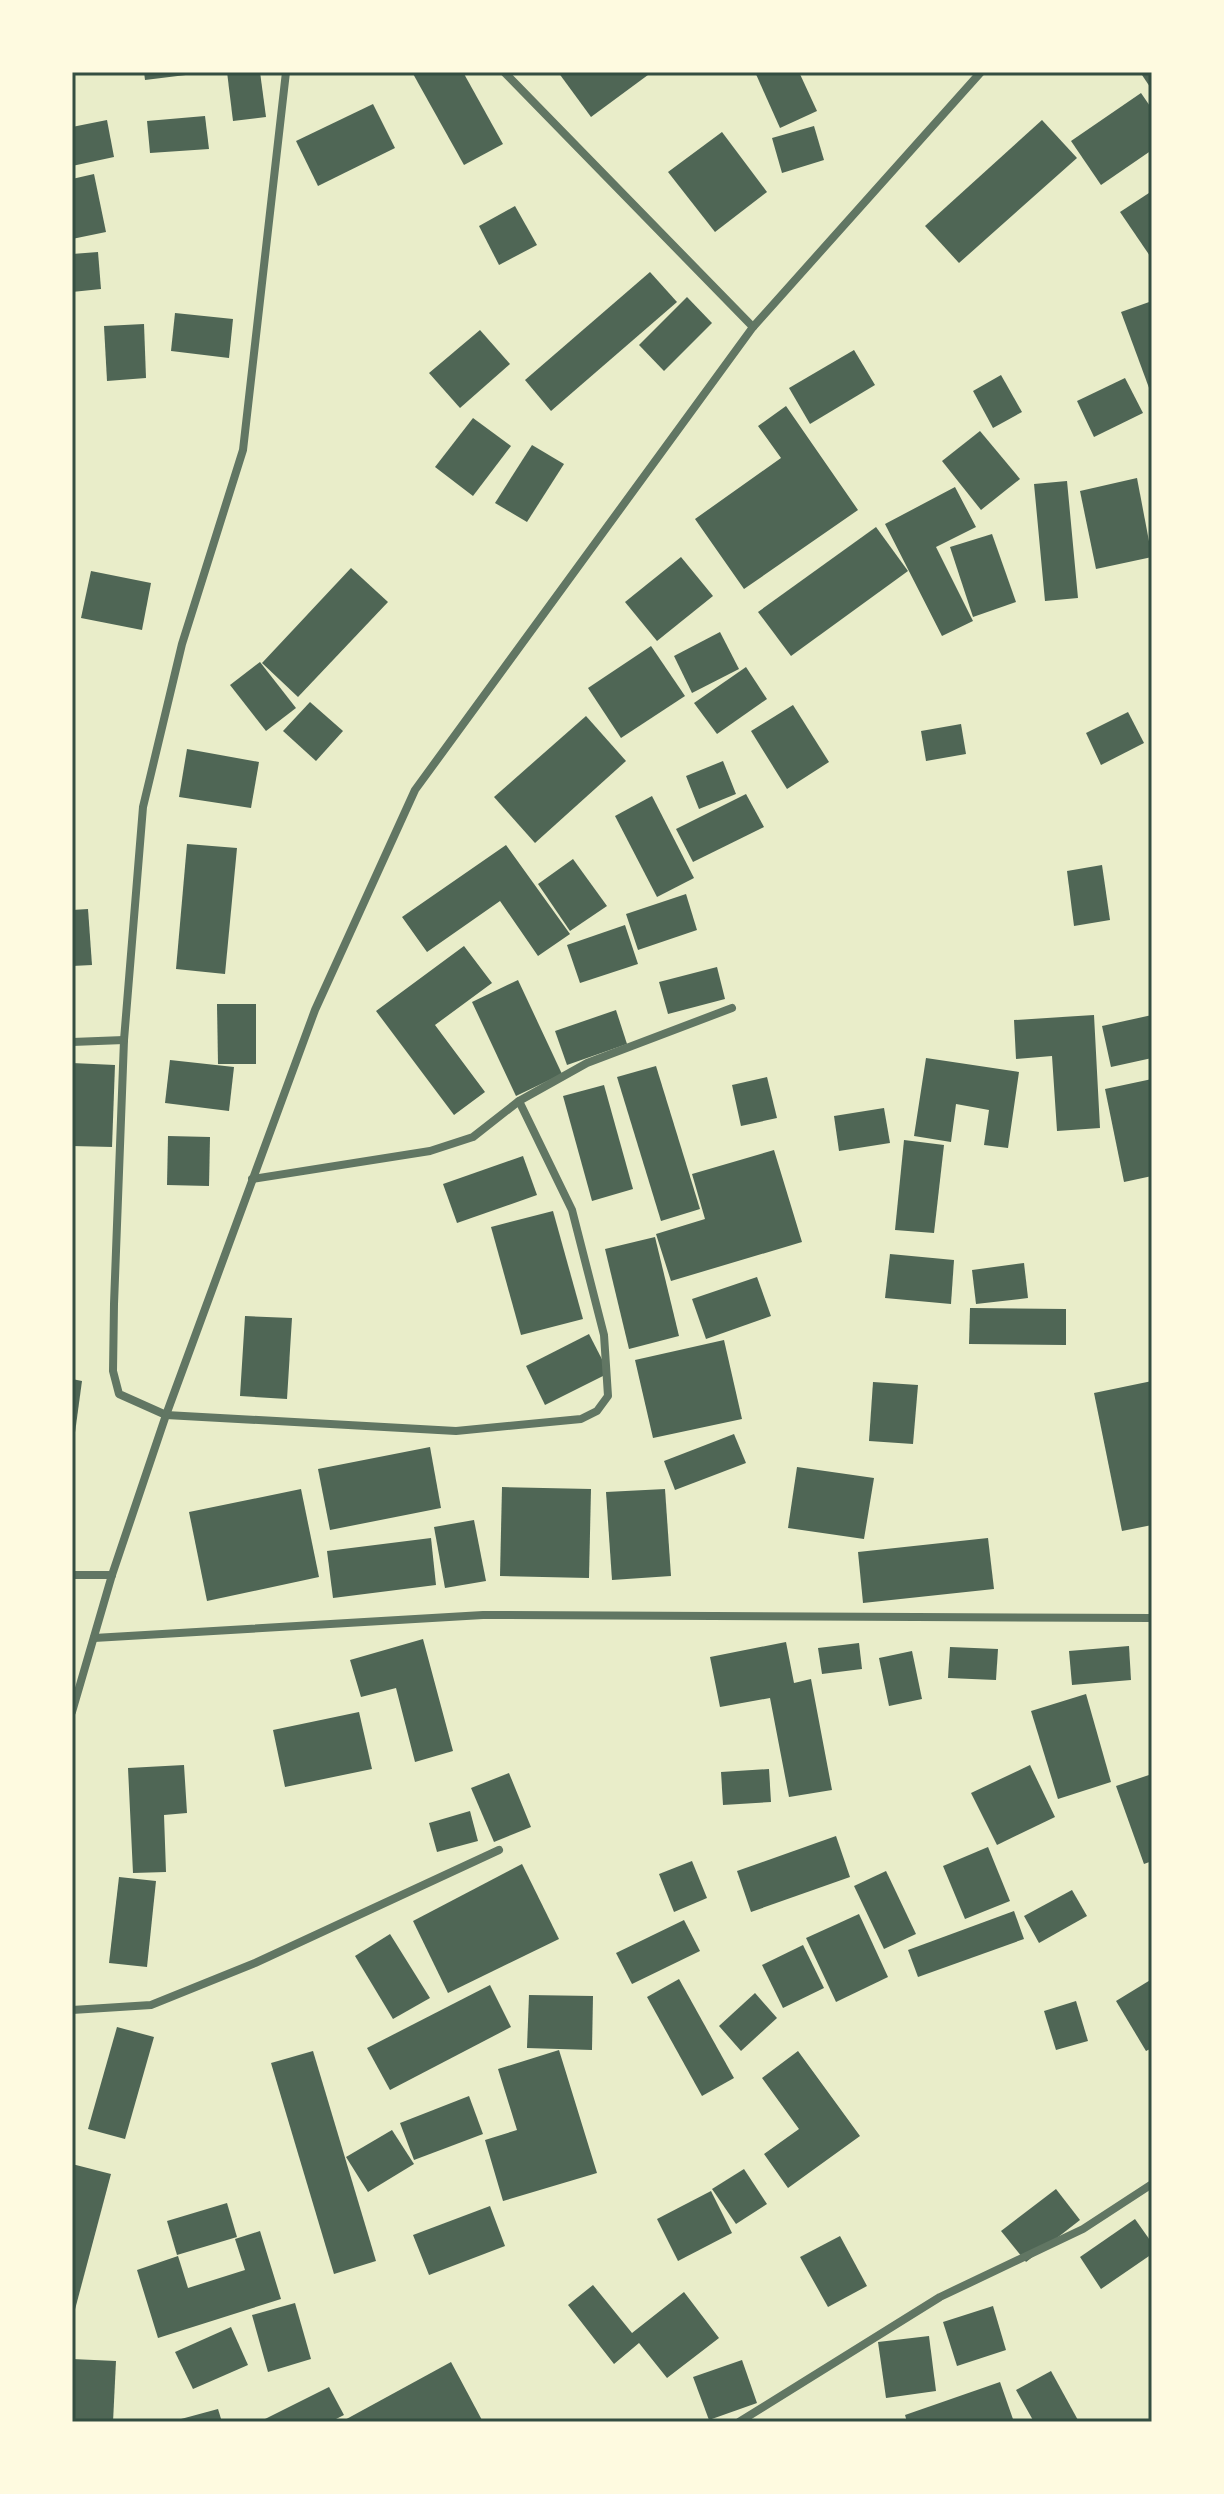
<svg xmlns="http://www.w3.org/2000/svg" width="1224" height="2494" viewBox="0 0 1224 2494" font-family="'PT Sans Narrow',sans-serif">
<rect width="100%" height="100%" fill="#e9edc9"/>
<!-- building -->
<g fill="#4f6655">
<path d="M144 72H194V74L145 80Z"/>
<path d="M227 72H260L266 117 233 121Z"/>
<path d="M412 72H463L503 144 464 165Z"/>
<path d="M558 72H652L591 117Z"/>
<path d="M755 72H799L817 111 780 128Z"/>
<path d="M1140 72H1152V90Z"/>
<path d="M1141 93 1152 109V150L1101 185 1071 141Z"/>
<path d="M373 104 395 148 318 186 296 141Z"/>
<path d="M205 116 209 149 150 153 147 121Z"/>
<path d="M107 120 114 157 72 166V127Z"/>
<path d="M1042 120 1077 158 959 263 925 226Z"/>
<path d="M814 126 824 160 782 173 772 138Z"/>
<path d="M722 132 767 192 715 232 668 172Z"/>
<path d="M94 174 106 232 72 239V179Z"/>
<path d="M1152 191V259L1120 212Z"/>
<path d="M515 206 537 245 499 265 479 226Z"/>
<path d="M98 252 101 289 72 292V254Z"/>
<path d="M650 272 677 302 551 411 525 380Z"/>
<path d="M687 297 712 323 664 371 639 345Z"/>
<path d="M1152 301V396L1121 312Z"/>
<path d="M175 313 233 319 229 358 171 351Z"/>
<path d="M144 324 146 378 107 381 104 326Z"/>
<path d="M480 330 510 364 460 408 429 373Z"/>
<path d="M854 350 875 385 810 424 789 388Z"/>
<path d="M1001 375 1022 412 993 428 973 391Z"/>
<path d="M1125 378 1143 413 1094 437 1077 401Z"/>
<path d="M786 406 858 510 744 589 695 519 781 458 758 426Z"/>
<path d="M473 418 511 446 473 496 435 467Z"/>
<path d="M980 431 1020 479 981 510 942 461Z"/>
<path d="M532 445 564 464 527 522 495 503Z"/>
<path d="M1137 478 1152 557 1096 569 1080 491Z"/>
<path d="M1067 481 1078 598 1045 601 1034 484Z"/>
<path d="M955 487 976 527 936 547 973 621 942 636 885 524Z"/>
<path d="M876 527 908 571 791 656 758 612Z"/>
<path d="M992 534 1016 602 973 617 950 547Z"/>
<path d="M681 557 713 596 657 641 625 602Z"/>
<path d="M351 568 388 602 298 697 262 663Z"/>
<path d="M91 571 151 583 142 630 81 618Z"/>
<path d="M720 632 739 669 692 693 674 656Z"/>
<path d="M651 646 685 696 621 738 588 688Z"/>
<path d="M260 662 296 708 266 731 230 685Z"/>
<path d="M746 667 767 699 717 734 694 703Z"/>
<path d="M310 702 343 731 316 761 283 731Z"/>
<path d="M793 705 829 762 787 789 751 731Z"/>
<path d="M1128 712 1144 743 1101 765 1086 733Z"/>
<path d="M586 716 626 761 535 843 494 797Z"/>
<path d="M961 724 966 754 926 761 921 731Z"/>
<path d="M187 749 259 762 251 808 179 797Z"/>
<path d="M723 761 736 794 699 809 686 776Z"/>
<path d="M746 794 764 827 693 862 676 829Z"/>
<path d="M652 796 694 878 657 897 615 816Z"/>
<path d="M187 844 237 848 225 974 176 969Z"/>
<path d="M506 845 570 934 538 956 500 901 427 952 402 917Z"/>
<path d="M573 859 607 906 570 931 538 884Z"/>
<path d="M1102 865 1110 920 1074 926 1067 871Z"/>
<path d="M686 894 697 930 638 950 626 914Z"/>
<path d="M88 909 92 965 72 966V910Z"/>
<path d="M625 925 638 964 580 983 567 945Z"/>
<path d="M464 946 492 983 435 1025 485 1092 454 1115 376 1011Z"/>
<path d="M717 967 725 999 668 1014 659 982Z"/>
<path d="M518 980 562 1074 516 1096 472 1002Z"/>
<path d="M217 1004H256V1064H218Z"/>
<path d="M616 1010 627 1044 567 1065 555 1031Z"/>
<path d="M1094 1015 1100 1128 1057 1131 1052 1056 1016 1059 1014 1020Z"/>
<path d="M1152 1015V1058L1111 1067 1102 1026Z"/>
<path d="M926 1058 1019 1072 1008 1148 984 1145 989 1110 956 1104 951 1142 914 1136Z"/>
<path d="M170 1060 234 1067 229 1111 165 1103Z"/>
<path d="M72 1063 115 1065 112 1147 72 1146Z"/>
<path d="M656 1066 700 1209 661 1221 617 1077Z"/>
<path d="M767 1077 777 1118 741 1126 732 1085Z"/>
<path d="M1152 1079V1176L1124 1182 1105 1089Z"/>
<path d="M604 1085 633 1189 592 1201 563 1096Z"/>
<path d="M884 1108 890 1143 839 1151 834 1116Z"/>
<path d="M168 1136 210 1137 209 1186 167 1185Z"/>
<path d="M904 1140 944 1145 934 1233 895 1230Z"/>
<path d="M774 1150 802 1242 671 1281 656 1234 705 1219 692 1174Z"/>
<path d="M523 1156 537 1195 457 1223 443 1184Z"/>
<path d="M553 1211 583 1319 521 1335 491 1227Z"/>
<path d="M655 1237 679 1336 629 1349 605 1249Z"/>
<path d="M890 1254 954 1260 951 1304 885 1298Z"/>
<path d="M1024 1263 1028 1298 976 1304 972 1270Z"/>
<path d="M757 1277 771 1316 706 1339 692 1299Z"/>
<path d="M970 1308 1066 1309V1345L969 1344Z"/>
<path d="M245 1316 292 1318 287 1399 240 1396Z"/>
<path d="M589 1334 609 1373 545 1405 526 1366Z"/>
<path d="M724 1340 742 1419 653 1438 635 1360Z"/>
<path d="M72 1379 82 1381 74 1440H72Z"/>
<path d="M1152 1381V1525L1122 1531 1094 1393Z"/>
<path d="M873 1382 918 1385 913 1444 869 1441Z"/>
<path d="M734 1434 746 1463 675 1490 664 1461Z"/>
<path d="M430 1447 441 1508 330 1530 318 1469Z"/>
<path d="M797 1467 874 1478 864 1539 788 1528Z"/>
<path d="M502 1487 591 1489 589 1578 500 1576Z"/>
<path d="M301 1489 319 1577 207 1601 189 1512Z"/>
<path d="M665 1489 671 1576 612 1580 606 1492Z"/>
<path d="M474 1520 486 1581 445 1588 434 1527Z"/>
<path d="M431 1538 436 1585 333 1598 327 1551Z"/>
<path d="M988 1538 994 1589 863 1603 858 1552Z"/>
<path d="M423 1639 453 1751 415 1762 396 1688 361 1697 350 1660Z"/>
<path d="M786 1642 794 1683 811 1679 832 1790 789 1797 770 1698 720 1707 710 1657Z"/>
<path d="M859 1643 862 1669 822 1674 818 1648Z"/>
<path d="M1129 1646 1131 1680 1072 1685 1069 1651Z"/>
<path d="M950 1647 998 1649 996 1680 948 1678Z"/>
<path d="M912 1651 922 1699 889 1706 879 1658Z"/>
<path d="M1086 1694 1111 1782 1058 1799 1031 1711Z"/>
<path d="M359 1712 372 1769 285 1787 273 1730Z"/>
<path d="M184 1765 187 1813 164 1815 166 1872 133 1873 128 1768Z"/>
<path d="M1030 1765 1055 1817 997 1845 971 1793Z"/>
<path d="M769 1769 771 1802 723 1805 721 1772Z"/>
<path d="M509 1773 531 1827 494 1842 471 1788Z"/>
<path d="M1152 1774V1861L1144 1864 1116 1786Z"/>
<path d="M470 1811 478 1841 437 1852 429 1823Z"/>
<path d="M836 1836 850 1877 751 1912 737 1871Z"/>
<path d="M988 1847 1010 1901 965 1919 943 1866Z"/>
<path d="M692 1861 707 1898 674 1912 659 1874Z"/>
<path d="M522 1864 559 1939 448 1993 413 1921Z"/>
<path d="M886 1871 916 1934 884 1949 854 1886Z"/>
<path d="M119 1877 156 1881 147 1967 109 1963Z"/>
<path d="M1072 1890 1087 1916 1039 1943 1024 1916Z"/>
<path d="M1014 1911 1024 1939 918 1977 908 1950Z"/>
<path d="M859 1914 888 1977 836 2002 806 1938Z"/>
<path d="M684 1920 700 1951 632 1984 616 1953Z"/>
<path d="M390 1934 430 1998 393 2019 355 1956Z"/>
<path d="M803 1945 824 1988 783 2008 762 1965Z"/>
<path d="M679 1979 734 2078 702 2096 647 1997Z"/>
<path d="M1152 1979V2048L1146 2051 1116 2001Z"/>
<path d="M490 1985 511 2027 390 2090 367 2048Z"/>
<path d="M755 1993 777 2018 741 2051 719 2026Z"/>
<path d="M529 1995 593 1996 592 2050 527 2048Z"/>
<path d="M1076 2001 1088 2041 1056 2050 1044 2011Z"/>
<path d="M117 2027 154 2037 125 2139 88 2129Z"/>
<path d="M559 2050 597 2173 503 2201 485 2140 517 2130 498 2069Z"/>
<path d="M313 2051 376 2261 334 2274 271 2063Z"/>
<path d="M798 2051 860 2136 788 2188 764 2154 799 2129 762 2078Z"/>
<path d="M469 2096 483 2134 414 2160 400 2123Z"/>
<path d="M392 2130 414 2164 368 2192 346 2157Z"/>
<path d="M72 2164 111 2174 73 2317H72Z"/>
<path d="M744 2169 767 2204 736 2224 712 2189Z"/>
<path d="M1056 2189 1080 2220 1026 2262 1001 2231Z"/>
<path d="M711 2191 732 2233 678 2261 657 2219Z"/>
<path d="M227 2203 237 2237 177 2255 167 2221Z"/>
<path d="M490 2206 505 2246 429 2275 413 2235Z"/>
<path d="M1135 2219 1152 2243V2254L1101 2289 1080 2257Z"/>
<path d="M260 2231 281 2299 158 2338 137 2270 178 2256 188 2288 245 2270 235 2239Z"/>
<path d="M840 2236 867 2286 828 2307 800 2257Z"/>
<path d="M593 2285 632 2333 684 2292 719 2338 667 2378 639 2343 614 2364 568 2305Z"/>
<path d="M295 2303 311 2359 268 2372 252 2315Z"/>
<path d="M993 2306 1006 2350 957 2366 943 2322Z"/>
<path d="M231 2327 248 2365 193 2389 175 2352Z"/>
<path d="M929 2336 936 2391 886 2398 878 2342Z"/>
<path d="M72 2359 116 2361 113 2422H72Z"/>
<path d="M742 2360 757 2403 709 2420 693 2377Z"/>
<path d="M451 2362 483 2422H341Z"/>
<path d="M1051 2371 1079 2422H1034L1016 2390Z"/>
<path d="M1000 2382 1014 2422H907L905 2415Z"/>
<path d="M329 2387 344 2415 330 2422H259Z"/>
<path d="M218 2409 222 2422H182L181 2419Z"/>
</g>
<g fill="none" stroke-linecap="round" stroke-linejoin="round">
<!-- minor -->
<g stroke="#617663" stroke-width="8">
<path d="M286 72 243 450 182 644 143 807 124 1040 114 1304 113 1371 119 1394 166 1415 456 1431 581 1419 597 1411 608 1396 604 1335 572 1210 519 1101"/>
<path d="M504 72 753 327"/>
<path d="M72 1042 124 1040"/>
<path d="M252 1179 430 1151 473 1137 519 1101 587 1063 732 1008"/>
<path d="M72 1575H112"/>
<path d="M94 1638 483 1615 1152 1618"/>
<path d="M72 1712 112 1575 166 1415 315 1010 415 790 753 327 981 72"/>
<path d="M72 2010 151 2005 255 1963 499 1850"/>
<path d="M739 2422 940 2297 1083 2229 1152 2184"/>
</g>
</g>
<!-- border -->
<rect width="1224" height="2494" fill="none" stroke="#fefae0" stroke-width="148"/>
<rect x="74" y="74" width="1076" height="2346" fill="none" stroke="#344e41" stroke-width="3"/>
</svg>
